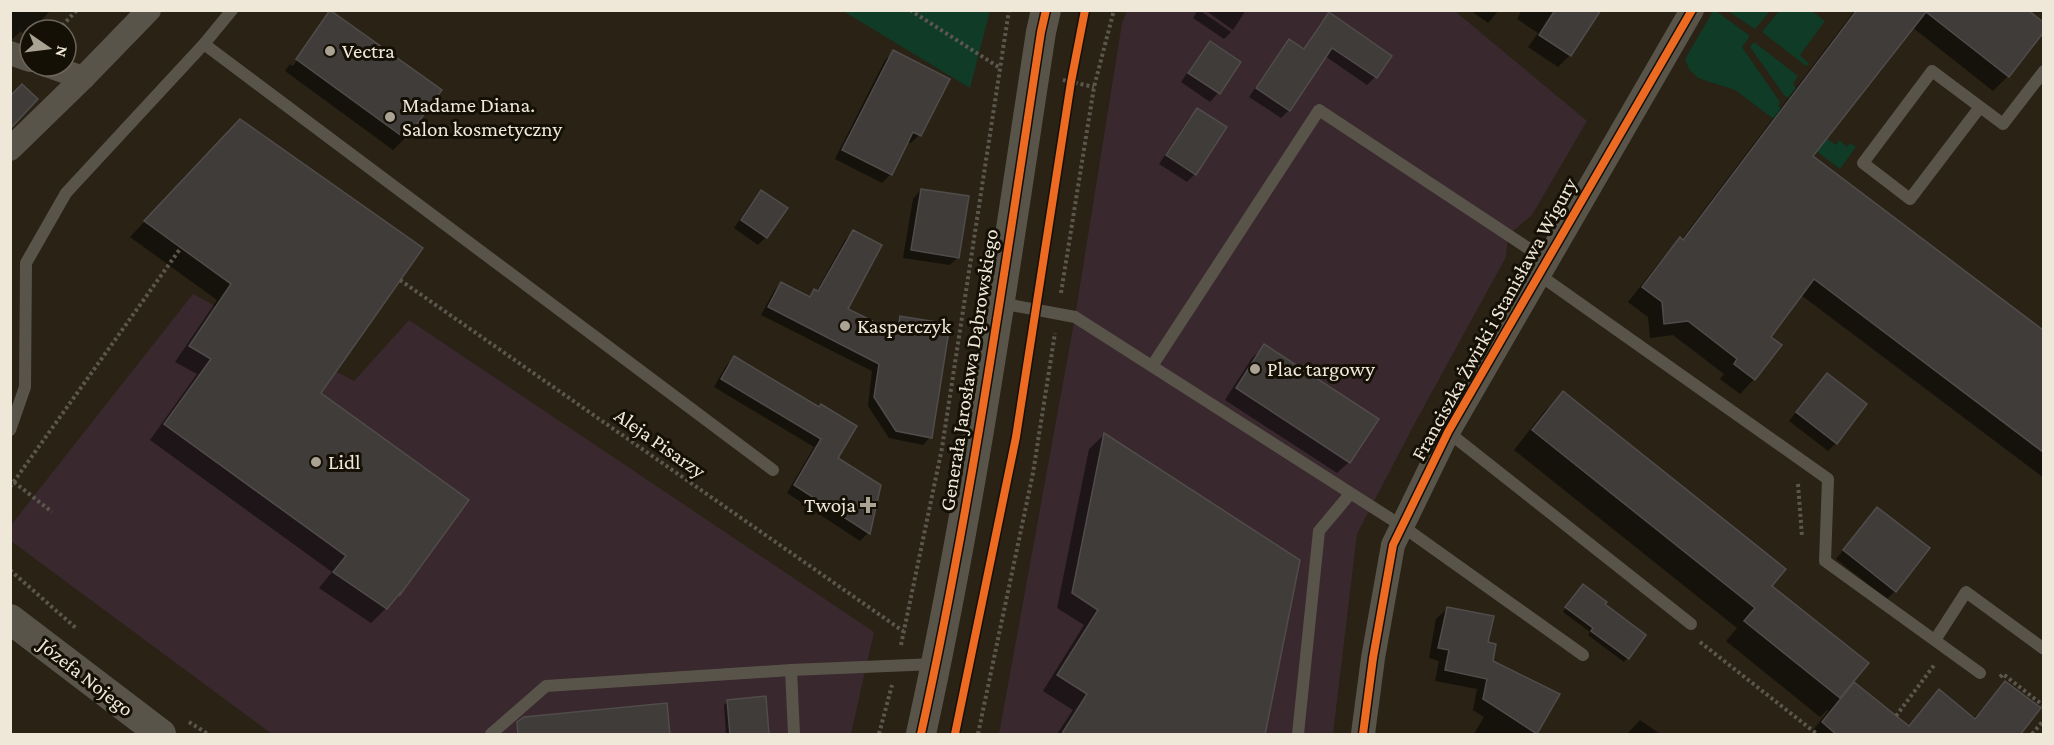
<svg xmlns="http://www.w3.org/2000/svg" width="2054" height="745" viewBox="0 0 2054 745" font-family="'Crimson Pro',serif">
<rect width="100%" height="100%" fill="#292215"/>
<!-- commercial -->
<g fill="#39282d">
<path d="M1127 11H1455L1587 121 1532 215 1508 235 1506 257 1416 421 1357 534 1333 734H999L1075 317 1122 23Z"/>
<path d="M193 294 354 381 409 320 874 632 851 734H272L11 541V525Z"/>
</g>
<!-- green -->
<g fill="#0f3b27">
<path d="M843 11H990L970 88Z"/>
<path d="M1713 11H1716L1750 36 1742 47 1780 102 1778 106 1824 141 1826 138 1836 145 1839 140 1847 147 1850 143 1856 147 1840 169 1735 90 1698 78 1689 69 1685 59Z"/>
<path d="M1728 11 1770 10V11L1755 29Z"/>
<path d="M1779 11H1812L1825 21 1800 55 1809 64 1806 66 1762 32Z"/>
<path d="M1754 42 1798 76 1793 84 1796 88 1788 98 1784 95 1750 47Z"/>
</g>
<!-- shadow -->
<g fill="#0007">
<path d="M10 10H51L26 36 21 31 10 41Z"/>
<path d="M1198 10H1199L1231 32 1224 39 1193 18Z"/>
<path d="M1205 10H1246L1233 30Z"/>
<path d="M1470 10H1499L1488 23Z"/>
<path d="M1522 10H1600L1570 55 1558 67 1528 47 1538 33 1517 19Z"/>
<path d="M1855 10H2026L2044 24V31L2008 76 1993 91 1912 27 1811 157 2044 332V478L1801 295 1769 338 1780 346 1754 379 1740 394 1720 379 1724 374 1673 335 1650 338 1648 317 1628 302 1666 254 1681 240Z"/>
<path d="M331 12 405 138 393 150 285 71 319 24 290 64 293 66 323 23H320Z"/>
<path d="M1329 14 1390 56 1375 77 1367 85 1325 56 1289 110 1281 118 1249 97 1282 49 1290 41 1303 50 1321 22Z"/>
<path d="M1210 43 1239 62 1218 93 1210 102 1181 82 1202 51Z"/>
<path d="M893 52 919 135 911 143 907 141 890 175 882 183 835 159 885 60Z"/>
<path d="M1197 110 1195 174 1187 182 1159 164 1189 118Z"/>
<path d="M225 136 319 393 386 608 371 623 319 588 332 572 150 440 197 374 175 362 217 300 130 237Z"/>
<path d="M921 190 958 257 950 265 903 258 913 199Z"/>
<path d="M761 192 766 237 758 245 734 228 753 200Z"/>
<path d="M853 232 846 309 891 332 893 326 900 318 930 437 923 445 889 438 868 406 872 371 761 315 774 291 781 283 808 298 816 292 845 240Z"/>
<path d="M1264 346 1349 462 1337 473 1225 400 1252 358Z"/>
<path d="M734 358 819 408 836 459 880 486 868 533 860 541 787 493 814 447 714 387 726 366Z"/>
<path d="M1819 383 1836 443 1828 451 1789 421Z"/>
<path d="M1563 393 1770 587 1849 689 1907 727 1939 691 1973 719 2005 683 2018 734H1810L1828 711 1827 710 1820 717 1726 641 1737 628 1514 450 1544 412Z"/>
<path d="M1104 435 1264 734H1057L1073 710 1043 691 1084 625 1057 608 1089 449Z"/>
<path d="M1877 509 1895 591 1887 599 1836 559Z"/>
<path d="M1580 589 1644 635 1624 662 1588 635 1590 632 1563 612Z"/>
<path d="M1447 609 1486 643 1491 662 1558 695 1535 734H1474L1484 717 1473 710 1477 689 1435 681 1439 661 1429 658 1436 619Z"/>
<path d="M728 701 768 734H726L724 705Z"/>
<path d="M1640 720 1660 734H1627Z"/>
</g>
<!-- building -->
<g fill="#403c3a" stroke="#504c4b" stroke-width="1.5">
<path d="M330 10 442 90 406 139 296 59Z"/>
<path d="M1555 10H1601L1571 56 1539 35Z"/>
<path d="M1857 10H2028L2043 22V33L2009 77 1926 12 1813 156 2043 330V452L1814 279 1771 337 1782 345 1755 380 1734 364 1737 359 1688 321 1664 324 1662 302 1642 287 1680 237 1683 240Z"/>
<path d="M1329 12 1392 56 1377 78 1332 48 1290 111 1256 88 1289 39 1304 49Z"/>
<path d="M1210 41 1241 62 1220 94 1188 73Z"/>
<path d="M893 50 950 79 921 136 913 132 892 175 842 150Z"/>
<path d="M22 84 38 99 10 129V96Z"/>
<path d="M1197 108 1227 127 1196 175 1166 155Z"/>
<path d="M240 119 423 248 321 393 469 500 400 595V593L387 609 333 572 346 556 164 424 211 359 189 346 231 284 144 221Z"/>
<path d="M921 189 969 196 959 258 911 250Z"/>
<path d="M761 190 788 208 767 238 741 220Z"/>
<path d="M853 230 882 245 848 309 897 333 900 316 950 324 932 438 896 431 874 397 879 364 768 307 781 282 810 297 814 289 818 291Z"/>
<path d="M1264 344 1379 419 1350 463 1236 388Z"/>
<path d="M734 356 819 407 821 404 857 426 838 458 881 485 870 534 794 485 821 439 721 379Z"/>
<path d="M1827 373 1867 404 1837 444 1796 412Z"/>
<path d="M1563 391 1786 569 1772 586 1869 663 1840 698 1744 621 1755 608 1532 430Z"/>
<path d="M1104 433 1300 560 1265 735H1061L1087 694 1057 675 1098 610 1072 593Z"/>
<path d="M1877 507 1930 548 1896 592 1843 550Z"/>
<path d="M1583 584 1607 602 1605 604 1646 635 1629 659 1591 631 1593 628 1565 607Z"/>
<path d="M1447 607 1494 616 1488 642 1496 644 1493 661 1560 694 1537 734 1483 699 1487 679 1445 670 1449 650 1438 648Z"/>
<path d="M2005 681 2041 708 2020 735H1837L1822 722 1854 682 1909 726 1939 689 1975 719Z"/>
<path d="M766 696 769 735H730L727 700Z"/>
<path d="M667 703 670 735H518L517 722 524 717Z"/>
</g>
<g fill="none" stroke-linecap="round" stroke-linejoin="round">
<!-- path -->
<g stroke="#5c574e" stroke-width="4" stroke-dasharray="3 3" stroke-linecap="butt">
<path d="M910 10 1000 68"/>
<path d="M58 30 77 10"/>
<path d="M1063 80 1094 87"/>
<path d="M2044 133V135"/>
<path d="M400 280 903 631"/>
<path d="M1061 293 1094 87 1114 10"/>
<path d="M14 482 52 512"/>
<path d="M1798 484 1802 537"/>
<path d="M10 487 180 249"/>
<path d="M10 570 77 629"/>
<path d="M1700 642 1817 734"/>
<path d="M901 645 942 448 1009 10"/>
<path d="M2000 677 2003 674 2044 706"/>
<path d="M1896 716 1935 664"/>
<path d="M189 722 208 734"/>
<path d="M879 734 892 685"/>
<path d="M978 734 1033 473 1055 333"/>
<path d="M2032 734 2044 720"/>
</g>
<!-- service -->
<g stroke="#59544a" stroke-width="12">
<path d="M204 44 773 470"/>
<path d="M1980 107 1910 199 1863 163 1932 71 2003 124 2044 71"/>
<path d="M1538 274 1828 479 1825 561 1980 673"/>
<path d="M1000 303 1075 317 1402 526 1583 655"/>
<path d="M1152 366 1319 110 1546 260"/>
<path d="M10 430 25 387 26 263 66 193 204 44 232 10"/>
<path d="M1448 432 1691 624"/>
<path d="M1935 640 1966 592 2044 649"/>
<path d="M791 670 794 734"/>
<path d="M491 734 546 686 791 670 935 664"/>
<path d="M1298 734 1319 531 1350 494"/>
</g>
<!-- minor -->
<g stroke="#59544a" stroke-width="24">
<path d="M10 53 30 60"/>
<path d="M83 78 149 10"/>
<path d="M10 149 83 78 49 66"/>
<path d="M1363 734 1373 658 1393 545 1448 432 1692 10"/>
</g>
<!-- tertiary -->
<g stroke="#59544a" stroke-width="30">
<path d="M10 619 161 734"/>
<path d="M921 734C972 502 1005 267 1041 32L1046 10"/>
</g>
<!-- cycleway casing -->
<g stroke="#151006" stroke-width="11">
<g id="cycleway">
<path d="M921 734C972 502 1005 267 1041 32L1046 10"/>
<path d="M955 734 1016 437 1071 82 1085 10"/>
<path d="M1363 734 1373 658 1393 545 1448 432 1692 10"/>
</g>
</g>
<!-- cycleway -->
<use href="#cycleway" stroke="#ed6a23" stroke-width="8"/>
</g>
<!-- markers -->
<g fill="#aaa394" stroke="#151006" stroke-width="2">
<circle cx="330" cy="51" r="6"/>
<circle cx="390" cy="117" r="6"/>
<circle cx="845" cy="326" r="6"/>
<circle cx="1255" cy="369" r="6"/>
<circle cx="316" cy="462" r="6"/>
<path d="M865 496h6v6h6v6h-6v6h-6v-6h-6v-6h6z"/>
</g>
<g text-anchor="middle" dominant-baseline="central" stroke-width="6" stroke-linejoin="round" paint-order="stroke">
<!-- poi labels -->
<g font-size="21" fill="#efe8d9" stroke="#151006" text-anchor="start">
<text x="342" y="51">Vectra</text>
<text x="402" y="105">Madame Diana.<tspan x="402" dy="24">Salon kosmetyczny</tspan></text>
<text x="857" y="326">Kasperczyk</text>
<text x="1267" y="369">Plac targowy</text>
<text x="328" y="462">Lidl</text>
<text x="856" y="505" text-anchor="end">Twoja</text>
</g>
<!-- street labels -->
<g font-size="21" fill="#efe8d9" stroke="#151006">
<text transform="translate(1494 319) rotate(-61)">Franciszka Żwirki i Stanisława Wigury</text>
<text transform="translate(969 370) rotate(-81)">Generała Jarosława Dąbrowskiego</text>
<text transform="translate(660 443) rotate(35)">Aleja Pisarzy</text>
<text transform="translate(86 677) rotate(38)">Józefa Nojego</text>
</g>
</g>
<!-- border -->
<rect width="2054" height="745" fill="none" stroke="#efe8d9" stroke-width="24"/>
<!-- north arrow -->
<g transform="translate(48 48) rotate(104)"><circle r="28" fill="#151006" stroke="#6c665a" stroke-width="1.5"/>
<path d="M0-4.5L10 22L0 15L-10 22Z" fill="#aaa394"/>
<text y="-9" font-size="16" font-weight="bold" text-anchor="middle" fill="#efe8d9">N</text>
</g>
</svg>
